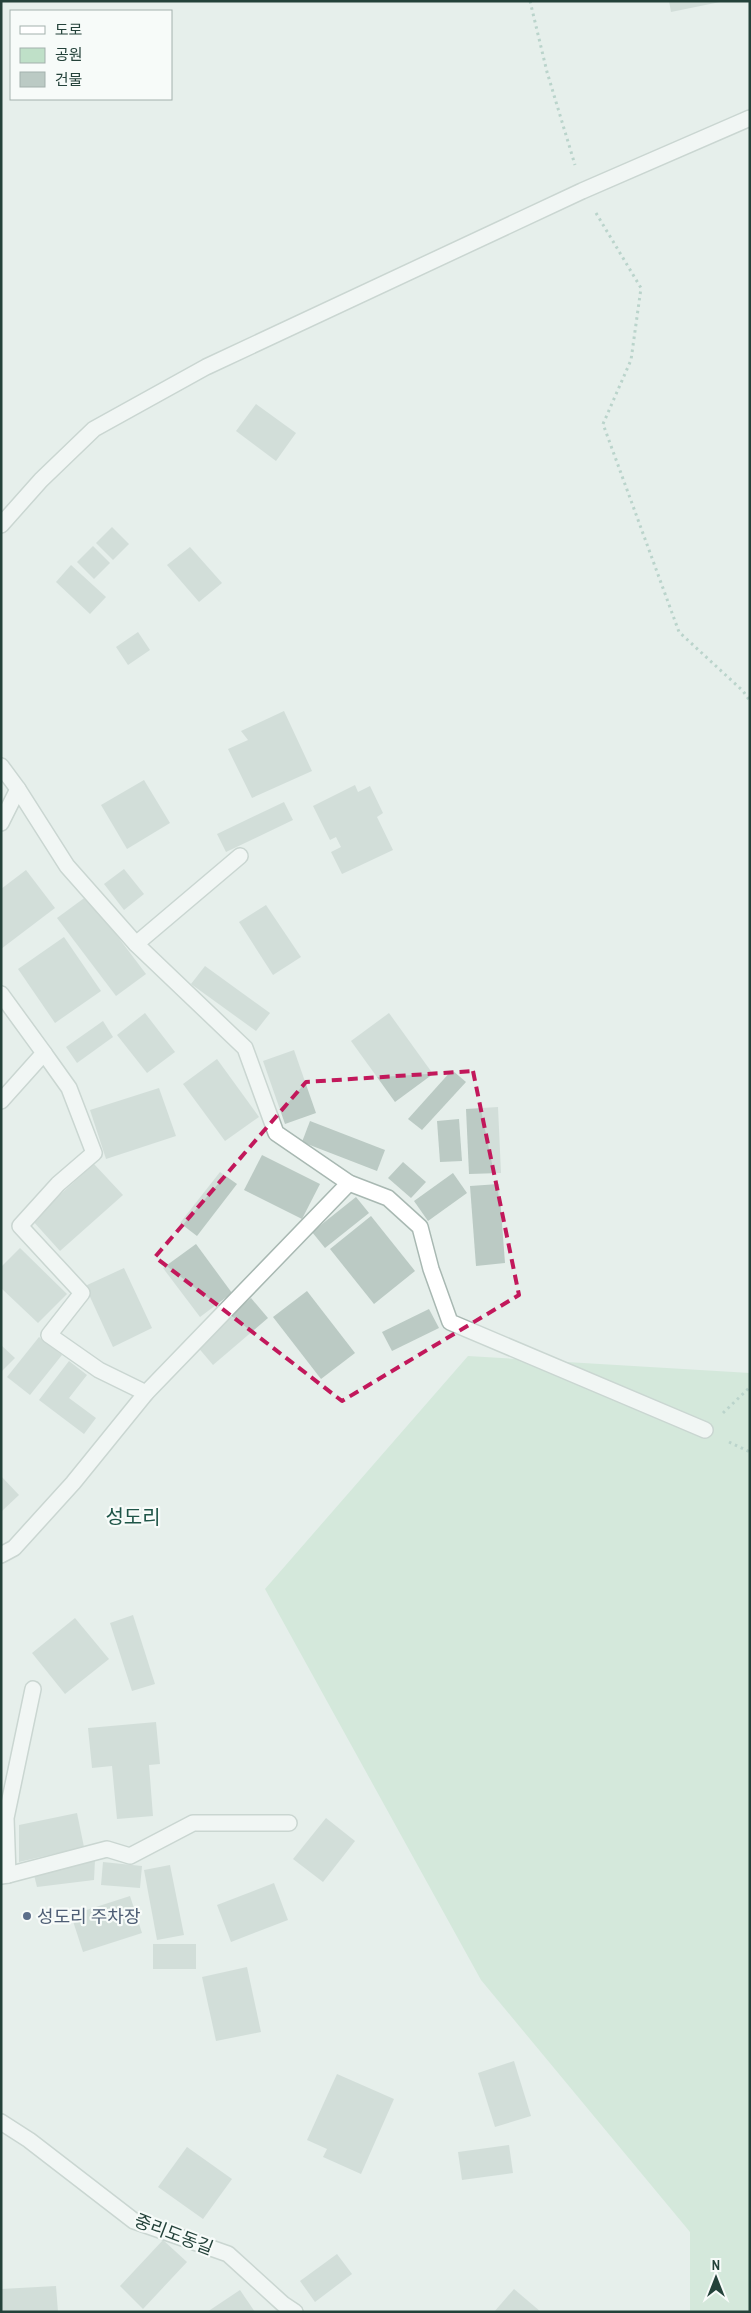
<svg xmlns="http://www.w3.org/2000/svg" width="751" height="2313" viewBox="0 0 751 2313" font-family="'Archivo Narrow','Noto Sans KR',sans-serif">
<rect width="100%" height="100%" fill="#e6efeb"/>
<!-- green -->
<path fill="#bfe0c8" d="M468 1356 750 1373V2312H690V2232L481 1980 265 1589Z"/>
<!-- building -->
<g fill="#bbcac4">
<path d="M669 1H720V2L671 12Z"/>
<path d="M256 404 296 433 276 461 236 431Z"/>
<path d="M112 527 129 544 113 560 96 543Z"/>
<path d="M93 546 110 563 94 579 77 562Z"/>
<path d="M190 547 222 583 199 602 167 565Z"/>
<path d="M71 565 106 597 90 614 56 582Z"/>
<path d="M138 632 150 650 128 665 116 647Z"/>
<path d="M284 711 312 771 252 798 228 749 248 740 241 731Z"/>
<path d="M144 780 170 823 127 849 101 805Z"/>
<path d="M355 785 358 792 370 786 383 813 377 817 393 850 342 874 331 852 341 847 336 837 330 840 313 806Z"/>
<path d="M284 802 293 820 226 852 217 834Z"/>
<path d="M124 869 144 894 124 910 104 884Z"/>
<path d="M26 870 55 908 1 949V889Z"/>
<path d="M87 896 146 974 116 996 57 918Z"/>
<path d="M266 905 301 957 273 975 239 922Z"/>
<path d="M64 937 101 991 55 1023 18 969Z"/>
<path d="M205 966 270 1013 256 1031 191 984Z"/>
<path d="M145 1013 175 1052 147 1073 117 1035Z"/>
<path d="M389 1013 433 1074 395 1102 351 1041Z"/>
<path d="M103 1021 113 1037 77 1063 66 1047Z"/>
<path d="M294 1050 316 1113 285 1124 263 1061Z"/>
<path d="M217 1059 259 1117 225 1141 183 1084Z"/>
<path d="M452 1070 466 1082 422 1130 408 1119Z"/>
<path d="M159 1088 176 1136 106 1159 90 1110Z"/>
<path d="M498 1107 501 1173 469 1174 466 1109Z"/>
<path d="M459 1119 462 1161 440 1162 437 1121Z"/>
<path d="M310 1121 385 1150 377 1171 302 1142Z"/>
<path d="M262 1155 320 1184 302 1219 244 1190Z"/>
<path d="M403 1162 426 1182 411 1198 388 1178Z"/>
<path d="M94 1164 123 1195 60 1251 32 1220Z"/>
<path d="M220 1172 237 1184 197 1236 180 1223Z"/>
<path d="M453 1173 467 1193 428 1221 414 1201Z"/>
<path d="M499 1184 505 1263 476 1266 470 1186Z"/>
<path d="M356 1197 369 1213 325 1248 312 1232Z"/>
<path d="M371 1216 415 1271 374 1304 330 1249Z"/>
<path d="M196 1244 232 1293 200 1317 163 1268Z"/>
<path d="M20 1248 67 1294 38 1323 1 1288V1267Z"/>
<path d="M124 1268 152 1328 113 1347 85 1286Z"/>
<path d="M307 1291 355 1353 321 1379 273 1317Z"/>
<path d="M251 1298 268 1318 213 1365 196 1345Z"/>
<path d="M429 1309 439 1328 392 1351 382 1332Z"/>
<path d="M39 1337 62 1355 30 1395 7 1377Z"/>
<path d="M1 1345 15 1358 1 1372Z"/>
<path d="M69 1361 87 1375 69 1398 96 1418 84 1434 39 1400Z"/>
<path d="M1 1476 19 1495 1 1512Z"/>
<path d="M133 1615 155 1684 132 1691 110 1623Z"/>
<path d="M75 1618 109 1659 65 1694 32 1653Z"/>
<path d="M156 1722 160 1764 149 1765 153 1816 117 1819 112 1766 92 1768 88 1728Z"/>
<path d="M77 1813 84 1847 19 1862V1825Z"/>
<path d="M326 1818 355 1841 323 1882 293 1859Z"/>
<path d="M95 1860 94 1880 37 1887 33 1871Z"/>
<path d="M103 1862 142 1866 140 1888 101 1885Z"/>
<path d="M170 1865 184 1935 157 1940 144 1870Z"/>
<path d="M274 1883 288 1920 231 1942 217 1905Z"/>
<path d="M130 1896 142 1933 83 1952 71 1915Z"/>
<rect x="153" y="1944" width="43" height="25"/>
<path d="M247 1967 261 2032 216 2041 202 1977Z"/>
<path d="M514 2061 531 2116 495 2127 478 2073Z"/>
<path d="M337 2074 394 2099 361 2174 323 2157 327 2149 307 2140Z"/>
<path d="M509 2145 513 2173 462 2180 458 2152Z"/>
<path d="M187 2147 232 2179 203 2219 158 2187Z"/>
<path d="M163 2240 187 2262 143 2309 120 2286Z"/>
<path d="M337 2254 352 2274 315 2302 300 2281Z"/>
<path d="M56 2286 58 2312H1V2289Z"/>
<path d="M514 2289 541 2312H494Z"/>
<path d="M240 2290 255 2312H207Z"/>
</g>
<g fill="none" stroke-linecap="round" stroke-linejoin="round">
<!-- service casing -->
<g stroke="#a8b8b2" stroke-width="18">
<g id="service">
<path d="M136 944 240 856"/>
<path d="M44 1053 69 1088 94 1153 58 1184 20 1226 82 1293 49 1335 99 1370 146 1393"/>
<path d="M1 1555 14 1548 73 1483 146 1393 349 1183"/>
<path d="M8 1875 107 1849 130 1856 193 1823H289"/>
<path d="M1 1876 8 1875 6 1818 33 1689"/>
</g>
</g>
<!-- minor casing -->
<g stroke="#a8b8b2" stroke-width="18">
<g id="minor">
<path d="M1 766 18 789 67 866 136 944 245 1048 276 1133 349 1183 388 1198 420 1227 431 1269 450 1322 705 1430"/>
<path d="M1 823 18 789"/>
<path d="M1 994 44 1053 1 1101"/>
<path d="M1 2122 29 2140 134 2221 228 2254 283 2304 295 2312"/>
</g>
</g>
<!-- tertiary casing -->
<g stroke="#a8b8b2" stroke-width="18">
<path id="tertiary" d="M1 525 41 480 94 429 206 367 582 191 750 118"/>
</g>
<!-- path -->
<g stroke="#86b3a5" stroke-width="3" stroke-dasharray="2.5 4" stroke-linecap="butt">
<path d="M530 1 547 72 575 165"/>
<path d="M596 213 641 288 631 360 603 424 679 632 743 691 750 701"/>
<path d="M723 1413 750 1387"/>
<path d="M729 1442 750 1452"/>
</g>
<!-- service -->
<use href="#service" stroke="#fff" stroke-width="15"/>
<!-- minor -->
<use href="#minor" stroke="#fff" stroke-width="15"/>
<!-- tertiary -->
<use href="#tertiary" stroke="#fff" stroke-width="15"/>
</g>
<!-- marked area -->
<path d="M0 0H751V2313H0ZM473 1071 519 1295 342 1401 155 1257 306 1082Z" fill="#e6efeb" fill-opacity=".55" fill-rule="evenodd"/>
<path fill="none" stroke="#c2185b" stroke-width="4" stroke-dasharray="10 6" stroke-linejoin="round" d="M473 1071 519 1295 342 1401 155 1257 306 1082Z"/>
<!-- markers -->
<circle fill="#5c6f8a" stroke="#f7fbf9" stroke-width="2" cx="27" cy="1916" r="5"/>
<g text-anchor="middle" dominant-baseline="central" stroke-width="4.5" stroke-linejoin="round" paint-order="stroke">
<!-- service labels -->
<g font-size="18" fill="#4e5e75" stroke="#f7fbf9" text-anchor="start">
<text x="37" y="1916">성도리 주차장</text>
</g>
<!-- street labels -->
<g font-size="18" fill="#24423a" stroke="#f7fbf9">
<text transform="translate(174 2234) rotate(21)">중리도동길</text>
</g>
<!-- quarter labels -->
<g font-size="20" fill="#1f5548" stroke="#f7fbf9">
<text x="133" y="1516">성도리</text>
</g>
</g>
<!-- border -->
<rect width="751" height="2313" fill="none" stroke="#24423a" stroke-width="5"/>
<!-- legend -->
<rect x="10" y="10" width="162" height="90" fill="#f7fbf9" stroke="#a3b1ad"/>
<rect x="20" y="26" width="25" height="8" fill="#ffffff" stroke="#a3b1ad"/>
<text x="55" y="35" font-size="15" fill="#24423a">도로</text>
<rect x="20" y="48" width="25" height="15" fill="#bfe0c8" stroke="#a3b1ad"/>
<text x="55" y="60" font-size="15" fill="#24423a">공원</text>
<rect x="20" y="72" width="25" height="15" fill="#bbcac4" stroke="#a3b1ad"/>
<text x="55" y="85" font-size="15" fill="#24423a">건물</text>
<!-- north arrow -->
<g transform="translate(716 2278)" stroke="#f7fbf9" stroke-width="4" paint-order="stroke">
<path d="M0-4L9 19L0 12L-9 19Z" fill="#24423a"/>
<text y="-8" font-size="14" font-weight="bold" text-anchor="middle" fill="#24423a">N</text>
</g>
</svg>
